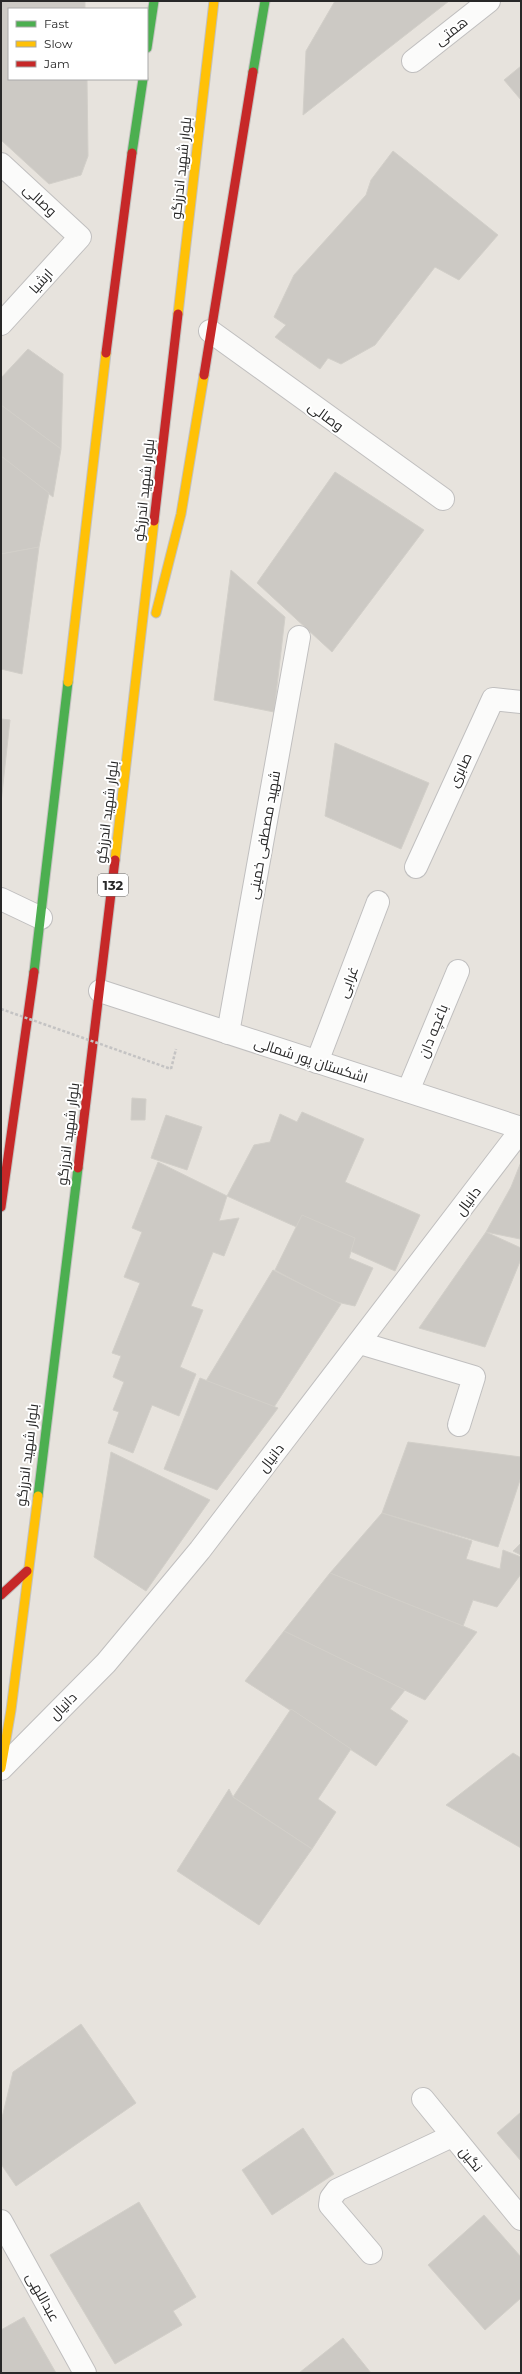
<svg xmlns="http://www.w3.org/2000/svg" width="522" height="2374" viewBox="0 0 522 2374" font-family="Montserrat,Cairo,sans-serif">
<rect width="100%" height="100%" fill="#e7e3dd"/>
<!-- building -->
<g fill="#ccc9c4" stroke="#d2cfc9">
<path d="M1 1H85V9H9V79H87L88 156 81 175 49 184 1 140Z"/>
<path d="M335 1H449L303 115 306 51Z"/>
<path d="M521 66V100L504 80Z"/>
<path d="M393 151 498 235 459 280 435 267 375 345 341 364 328 358 320 369 275 337 286 325 274 317 294 275 366 195 371 180Z"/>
<path d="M28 349 63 374 61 449 1 405V378Z"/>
<path d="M1 405 61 449 53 497 1 456Z"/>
<path d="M1 456 49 493 39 547 1 554Z"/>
<path d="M335 472 424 530 332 652 257 583Z"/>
<path d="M39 547 22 674 1 669V554Z"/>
<path d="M231 570 285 617 274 712 214 700Z"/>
<path d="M1 719 10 720 1 803Z"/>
<path d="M335 743 429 783 401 849 325 816Z"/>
<path d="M132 1098 146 1099 145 1120H131Z"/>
<path d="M302 1112 364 1139 345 1182 420 1215 395 1271 227 1196 254 1145 270 1142 280 1114 297 1122Z"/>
<path d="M166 1115 202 1127 187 1170 151 1158Z"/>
<path d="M158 1162 227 1196 219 1221 239 1218 224 1256 213 1252 191 1306 203 1310 180 1367 196 1374 179 1416 152 1405 133 1453 108 1443 119 1412 113 1410 124 1382 113 1377 121 1356 112 1353 140 1283 124 1277 142 1232 132 1228Z"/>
<path d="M521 1162 520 1239 486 1232 511 1187Z"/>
<path d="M302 1215 355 1238 349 1258 373 1268 355 1306 332 1301 275 1270Z"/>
<path d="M486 1232 521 1248V1259L485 1347 419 1328Z"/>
<path d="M273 1270 341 1304 274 1407 206 1381Z"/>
<path d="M200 1378 278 1408 217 1490 164 1469Z"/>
<path d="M408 1442 521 1457V1477L498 1547 382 1513Z"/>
<path d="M111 1452 210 1500 146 1591 94 1557Z"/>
<path d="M382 1513 472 1541 466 1559 500 1569 503 1550 521 1557V1574L497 1607 473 1600 463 1626 330 1573Z"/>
<path d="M521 1543V1555L513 1551Z"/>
<path d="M330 1573 463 1626 477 1632 425 1700 284 1631Z"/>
<path d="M284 1631 405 1690 390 1709 408 1721 376 1766 245 1681Z"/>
<path d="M291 1709 351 1749 318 1799 336 1812 312 1849 233 1797Z"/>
<path d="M513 1753 521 1758V1848L446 1805Z"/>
<path d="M229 1789 233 1797 312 1849 259 1925 177 1871Z"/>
<path d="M81 2024 136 2103 16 2186 1 2164V2122L13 2072Z"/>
<path d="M521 2112V2161L497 2133Z"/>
<path d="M303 2128 334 2174 272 2215 242 2170Z"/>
<path d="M139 2202 196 2297 173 2311 182 2325 115 2364 50 2255Z"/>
<path d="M484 2215 521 2257V2298L485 2330 428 2265Z"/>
<path d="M24 2317 56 2373H1V2330Z"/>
<path d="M343 2338 371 2373H299Z"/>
</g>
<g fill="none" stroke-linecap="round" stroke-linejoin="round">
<!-- street casing -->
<g stroke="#c0bfbf" stroke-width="24">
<g id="street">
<path d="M413 61 489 1"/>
<path d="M1 164 80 237 1 324"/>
<path d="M210 331 443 499"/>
<path d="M416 867 493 699 521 702"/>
<path d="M1 899 41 918"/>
<path d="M100 991 521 1128"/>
<path d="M228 1033 299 637"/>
<path d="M317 1062 378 902"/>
<path d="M408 1091 458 971"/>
<path d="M360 1343 474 1377 459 1425"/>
<path d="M1 1769 106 1663 200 1550 521 1130"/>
<path d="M423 2099 521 2219"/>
<path d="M1 2221 85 2373"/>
<path d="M371 2253 330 2205 331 2198 337 2190 452 2136"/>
</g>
</g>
<!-- fast casing -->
<g stroke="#c3c2c0" stroke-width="11">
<g id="fast">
<path d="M147 48 154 1"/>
<path d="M253 72 265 1"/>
<path d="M132 153 143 79"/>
<path d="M34 972 68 682"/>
<path d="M38 1496 78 1168"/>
</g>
</g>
<!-- slow casing -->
<g stroke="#c3c2c0" stroke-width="11">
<g id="slow">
<path d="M178 314 214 1"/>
<path d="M156 613 181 514 204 375"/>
<path d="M68 682 106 353"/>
<path d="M115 860 154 521"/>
<path d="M1 1768 11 1710 38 1496"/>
</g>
</g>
<!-- jam casing -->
<g stroke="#c3c2c0" stroke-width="11">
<g id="jam">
<path d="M106 353 132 153"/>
<path d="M204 375 253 72"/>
<path d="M154 521 178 314"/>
<path d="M78 1168 115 860"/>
<path d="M1 1207 34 972"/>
<path d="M1 1595 27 1571"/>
</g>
</g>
<!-- path -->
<path stroke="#c4c3c3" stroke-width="2.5" stroke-dasharray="3 2" stroke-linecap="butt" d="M171 1069 176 1049"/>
<!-- street -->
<use href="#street" stroke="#fbfbfa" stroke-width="22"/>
<!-- fast -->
<use href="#fast" stroke="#4caf50" stroke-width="9"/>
<!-- slow -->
<use href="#slow" stroke="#ffc107" stroke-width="9"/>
<!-- jam -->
<use href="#jam" stroke="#c62828" stroke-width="9"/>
<!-- path-bridge -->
<path stroke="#c4c3c3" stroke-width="2.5" stroke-dasharray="3 2" stroke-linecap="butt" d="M1 1009 171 1069"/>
</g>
<g text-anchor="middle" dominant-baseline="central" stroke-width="4" stroke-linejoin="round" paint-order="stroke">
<!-- shield labels -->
<rect fill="#fff" stroke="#686868" stroke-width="1" x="98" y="874" width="30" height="22" rx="3"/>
<g font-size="13" font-weight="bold" fill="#282828">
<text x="113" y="885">132</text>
</g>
<!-- street labels -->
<g font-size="14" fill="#282828" stroke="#fff">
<text transform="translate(451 31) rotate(-38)">همتی</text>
<text transform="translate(181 168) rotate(-84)">بلوار شهید اندرزگو</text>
<text transform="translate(40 200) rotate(43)">وصالی</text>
<text transform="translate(41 281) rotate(-48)">ارشیا</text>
<text transform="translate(326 416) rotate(36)">وصالی</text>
<text transform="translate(144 490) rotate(-84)">بلوار شهید اندرزگو</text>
<text transform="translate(460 770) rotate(-65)">صابری</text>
<text transform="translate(107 812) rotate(-83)">بلوار شهید اندرزگو</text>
<text transform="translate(264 835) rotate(-80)">شهید مصطفی خمینی</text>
<text transform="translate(348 982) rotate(-69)">غرابی</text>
<text transform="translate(433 1031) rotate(-68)">باغچه دان</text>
<text transform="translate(311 1060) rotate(18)">اشکستان پور شمالی</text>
<text transform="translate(68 1134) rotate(-83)">بلوار شهید اندرزگو</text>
<text transform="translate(468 1201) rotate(-53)">دانیال</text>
<text transform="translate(27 1455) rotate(-83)">بلوار شهید اندرزگو</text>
<text transform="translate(271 1458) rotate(-52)">دانیال</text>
<text transform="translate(63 1706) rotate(-45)">دانیال</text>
<text transform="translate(471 2159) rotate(51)">نگین</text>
<text transform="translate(43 2297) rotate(61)">عبداللهی</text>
</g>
</g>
<!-- border -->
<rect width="522" height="2374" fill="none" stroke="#282828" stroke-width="4"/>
<!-- legend -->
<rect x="8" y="8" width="140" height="72" fill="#ffffff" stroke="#a9a9a9"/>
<rect x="16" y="21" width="20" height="6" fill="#4caf50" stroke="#a9a9a9"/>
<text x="44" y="28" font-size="12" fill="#282828">Fast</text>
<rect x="16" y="41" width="20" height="6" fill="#ffc107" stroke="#a9a9a9"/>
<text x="44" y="48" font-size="12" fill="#282828">Slow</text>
<rect x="16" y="61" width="20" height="6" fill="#c62828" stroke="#a9a9a9"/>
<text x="44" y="68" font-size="12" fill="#282828">Jam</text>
</svg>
